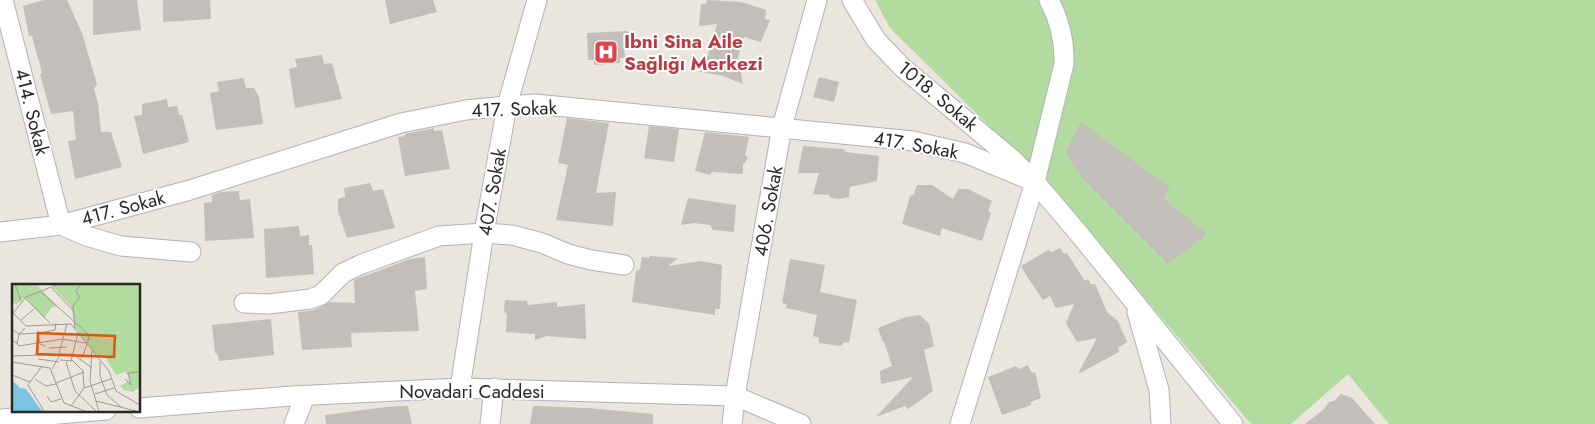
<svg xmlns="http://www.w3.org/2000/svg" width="1595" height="424" viewBox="0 0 1595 424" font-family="Jost,sans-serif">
<rect width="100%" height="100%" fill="#eae5dd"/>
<!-- green -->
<path fill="#b1db9f" d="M875 0H1595V424H1389L1348 374 1291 424H1251L1054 190 890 28Z"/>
<!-- building -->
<g fill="#c2beb9">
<path d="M44 0H67L82 33 97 84 94 89 98 103 101 132H111L122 167 75 179 68 141 76 140 73 111 51 114 40 74 42 73 32 36H29L23 6Z"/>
<path d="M93 0H137L141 30 93 35Z"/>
<path d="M163 0H210L211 19 163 22Z"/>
<path d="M385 0H433L437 12 390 24Z"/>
<path d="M707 0 741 2 766 10 765 19 770 20 761 42 744 37 738 57 743 84 723 76 698 71 707 58 717 24 699 26 701 4H706Z"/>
<path d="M628 31 629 46 624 47 625 58H620V63L594 65V60H588L587 33Z"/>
<path d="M322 55 324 64 332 63 342 99 295 108 289 69 297 67 295 59Z"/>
<path d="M819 77 839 82 834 102 813 97Z"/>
<path d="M243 78 246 88H254L259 97 263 124 216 130 210 93 219 91 217 82Z"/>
<path d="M167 99 168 107 177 106 179 115H182L189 142 143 154 134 116 142 115V104Z"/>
<path d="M567 118 609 123 596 193 616 192 613 226 556 220 568 165 558 163Z"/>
<path d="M1081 122 1170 188 1163 198 1207 234 1168 264 1082 178 1072 164 1066 151Z"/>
<path d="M649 126 679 129 674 162 644 158Z"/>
<path d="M434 128V131L442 130 450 169 405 176 398 137 405 136V134Z"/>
<path d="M705 132 749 137 745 155 748 158 743 165V174L712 172 710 175 695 171Z"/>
<path d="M803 146 843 149 846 152 879 156 877 181 850 187 849 197 840 199 831 198 829 195 813 194 819 173H798Z"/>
<path d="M370 183 373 191 383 189 395 228 347 238 338 211V199L345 197 344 188Z"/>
<path d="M917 185H932L953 199 959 189H968L992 201 988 211 991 213 982 241 942 228 940 236 902 224 910 196 914 194Z"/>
<path d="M239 191 240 200 250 199 254 238 205 241 204 203 212 202V195L221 192Z"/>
<path d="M688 198 736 205 734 232 713 230 710 225 694 223 681 225Z"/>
<path d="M299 226 300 236 309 235V245H312L314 274 266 278 264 229Z"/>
<path d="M1060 248 1064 254 1067 253 1085 281 1088 279 1091 284H1095L1107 312 1118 321 1127 342 1118 348 1119 352 1078 374 1097 338 1077 342 1066 323 1074 304 1056 308 1050 296 1043 300 1030 281 1021 266 1048 250 1052 252Z"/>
<path d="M650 256 678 258 668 266 701 261 722 265 720 309H715V315L632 302 636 271 640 269 642 257 649 258Z"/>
<path d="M425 257 427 289 415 291 419 331 351 333 352 347 302 350 298 312 314 310 330 302 355 303 354 280 410 259Z"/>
<path d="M790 259 825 265 820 292 857 300 849 343 844 342 841 346 819 343V338L813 336 817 315 786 308 787 304 782 303Z"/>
<path d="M505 300 527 301 528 305 557 302V307L585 304 586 339 547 336 535 340V334L506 332 507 314 504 311Z"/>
<path d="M920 315 929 324 934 346 924 350 933 391 908 409 905 406 876 417 913 377 881 384 880 371 892 366 884 341 883 342 878 328 906 317Z"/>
<path d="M271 319 274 355 219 361 217 353H215L212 325Z"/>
<path d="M1028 365 1032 373 1035 372 1041 398 1031 402V405L1002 415 988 377 1016 366 1019 369Z"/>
<path d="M1341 394 1352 398 1375 424H1305L1324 409 1329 402 1334 401Z"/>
<path d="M408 406 412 424H326L325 415 387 407Z"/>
<path d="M533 406 588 408 653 414V424H530Z"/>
</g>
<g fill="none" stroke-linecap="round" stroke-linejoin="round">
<!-- minor casing -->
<g stroke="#b0b2bb" stroke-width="21">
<g id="minor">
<path d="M3 0 61 225 86 236 121 246 191 252"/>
<path d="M852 0 876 40 902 67 1012 159 1035 182 1080 235 1233 424"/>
<path d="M0 232 61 225 190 190 401 123 466 110 507 106 535 104 913 141 965 153 1035 182"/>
<path d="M244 303 269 304 310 299 321 295 343 273 362 264 439 236 484 233 512 235 542 243 568 254 591 260 624 265"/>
<path d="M1137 312 1159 390 1161 424"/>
<path d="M460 388 484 233 507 106 537 0"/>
<path d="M139 408 292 396 460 388 735 396 801 424"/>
<path d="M0 419 106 410"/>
<path d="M294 424 305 396"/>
<path d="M490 424 494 388"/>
<path d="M732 424 735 396 782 127 817 0"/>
<path d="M960 424 1035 182 1064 64C1065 41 1060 21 1049 0"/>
</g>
</g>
<!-- minor -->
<use href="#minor" stroke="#fff" stroke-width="19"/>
</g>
<!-- icons -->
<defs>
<g id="hospital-square" transform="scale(1.25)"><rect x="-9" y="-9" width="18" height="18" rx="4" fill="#e0444e" stroke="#fff"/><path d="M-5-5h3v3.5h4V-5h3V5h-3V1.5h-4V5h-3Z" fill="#fff"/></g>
</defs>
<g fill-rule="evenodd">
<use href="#hospital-square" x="606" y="52"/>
</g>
<g text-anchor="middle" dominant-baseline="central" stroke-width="4" stroke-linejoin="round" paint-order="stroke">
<!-- health labels -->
<g font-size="19" font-weight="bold" fill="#be3a42" stroke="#fff" text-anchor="start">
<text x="624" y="41">Ibni Sina Aile<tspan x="624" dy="22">Sağlığı Merkezi</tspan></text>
</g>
<!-- street labels -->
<g font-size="19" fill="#292929" stroke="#fff">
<text transform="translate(938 96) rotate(40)">1018. Sokak</text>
<text transform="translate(514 109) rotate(-2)">417. Sokak</text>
<text transform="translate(32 112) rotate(76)">414. Sokak</text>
<text transform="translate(916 145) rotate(10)">417. Sokak</text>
<text transform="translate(492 192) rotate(-80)">407. Sokak</text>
<text transform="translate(123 208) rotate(-15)">417. Sokak</text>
<text transform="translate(768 211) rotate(-80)">406. Sokak</text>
<text x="472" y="391">Novadari Caddesi</text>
</g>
</g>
<!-- overview -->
<g transform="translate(12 284)">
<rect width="128" height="128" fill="#eae5dd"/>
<path d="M0 0H24L45 22 40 23 32 34 15 15 11 14 4 21 0 16ZM48 0H127V104L120 108 112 106 108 102 119 96 113 88 104 91 91 70 86 73 69 52 63 43 59 22 41 3Z" fill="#b1db9f"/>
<path d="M0 96 8 104 14 105 30 127H0Z" fill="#7ac3e1"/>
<path fill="none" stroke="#9d9a95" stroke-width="1" d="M3 0 9 17M47 0 14 13 1 29 14 42 59 40 97 87 104 107 128 121M40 4 62 27M29 8 75 49 77 54 70 74M13 14 38 39M9 36 22 25M63 44 61 22 68 13 64 7 69 0M0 45 7 50 28 49 43 46 44 39M26 49 28 60 34 62M0 55 7 62 50 55 74 59M5 60 7 50 13 44M37 64 55 63M80 67 78 97 87 127M47 69 55 40M0 72 61 70 80 84M26 75 47 78M48 76 61 77 71 87 72 104M59 77 66 49M0 78 38 84 52 119 73 127M54 78 63 107 84 127M88 78V92L95 111 109 123M30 82 16 101 32 127M40 85 49 69M0 91 18 98M23 95 34 102 44 100M113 95 119 101 116 89 126 88M44 99 72 88M83 110 102 104M35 112 39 118 49 115M84 117 124 127M59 122 72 104 99 95"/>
<path fill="#de570d" fill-opacity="0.15" stroke="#de570d" stroke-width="2.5" d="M26 49 103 52 102 73 25 70Z"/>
<rect width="128" height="128" fill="none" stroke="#292929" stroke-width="2.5"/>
</g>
</svg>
